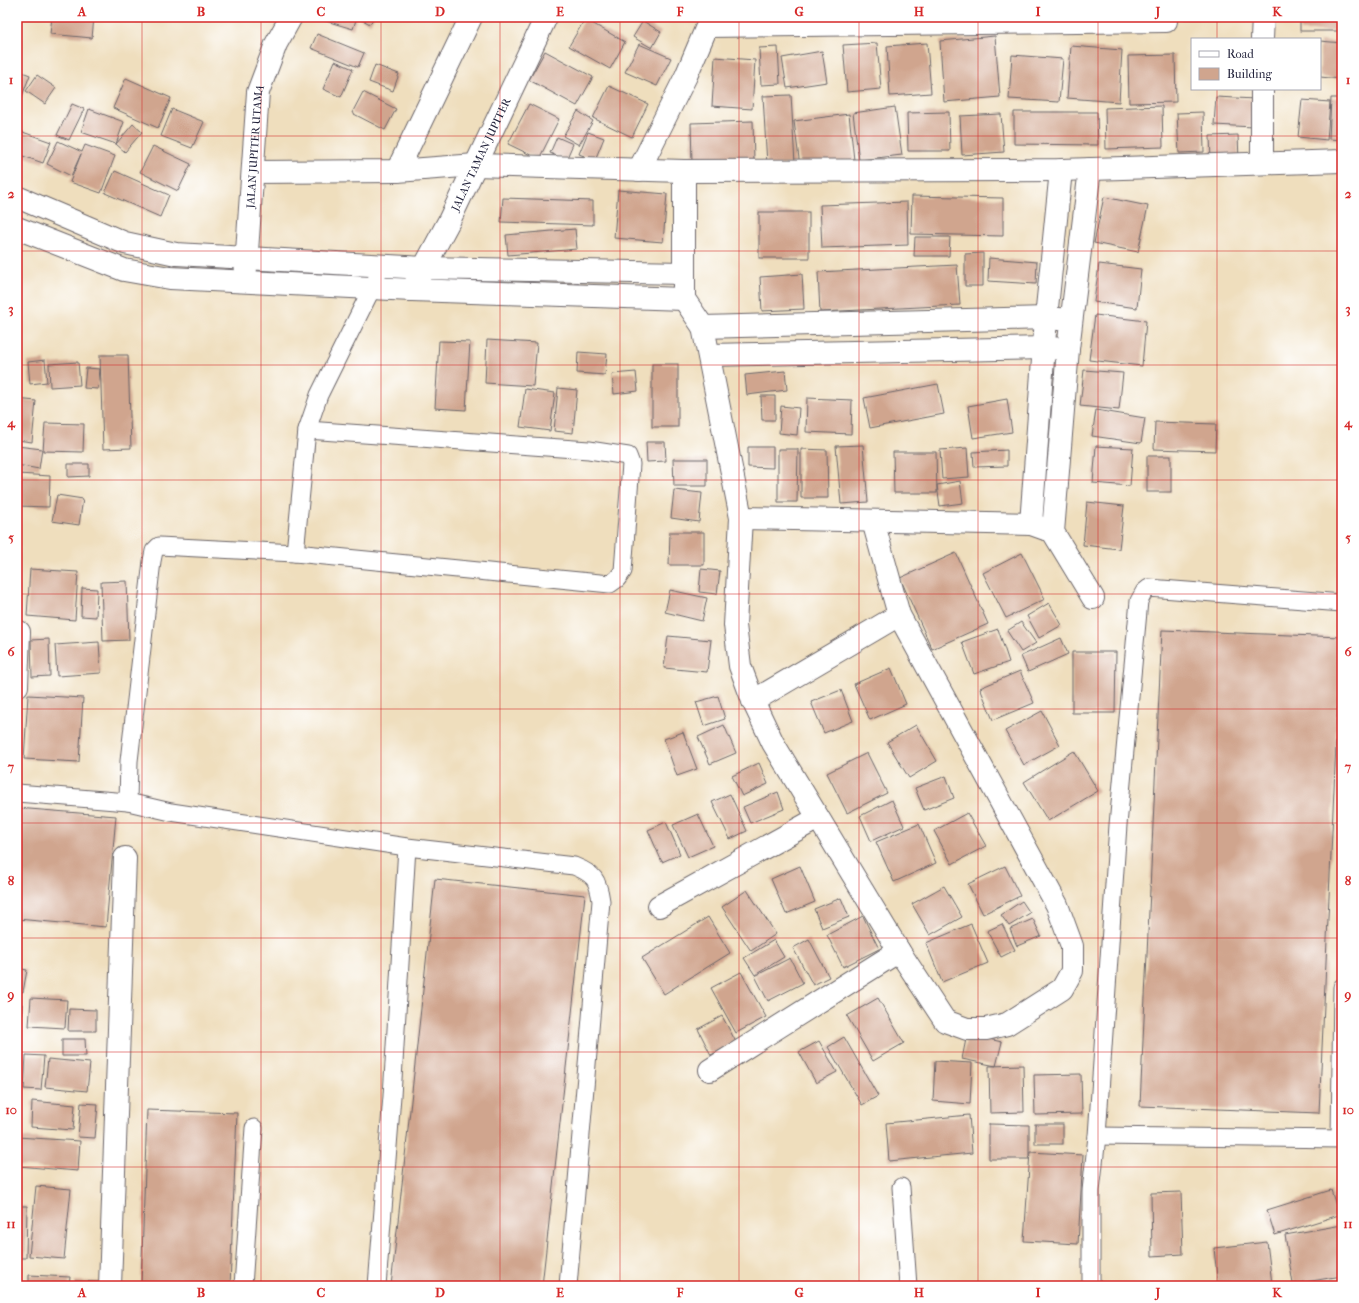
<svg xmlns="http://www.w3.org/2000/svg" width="1359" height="1303" viewBox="0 0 1359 1303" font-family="'IM FELL French Canon',serif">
<rect width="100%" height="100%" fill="#fff"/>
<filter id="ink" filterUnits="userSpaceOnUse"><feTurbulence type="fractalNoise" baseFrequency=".025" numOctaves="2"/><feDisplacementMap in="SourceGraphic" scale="8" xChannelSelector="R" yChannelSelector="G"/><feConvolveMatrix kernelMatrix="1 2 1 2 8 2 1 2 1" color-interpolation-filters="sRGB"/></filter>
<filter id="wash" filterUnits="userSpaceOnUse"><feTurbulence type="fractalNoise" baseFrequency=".012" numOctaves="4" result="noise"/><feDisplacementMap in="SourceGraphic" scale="16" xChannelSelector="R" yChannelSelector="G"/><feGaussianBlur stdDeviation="0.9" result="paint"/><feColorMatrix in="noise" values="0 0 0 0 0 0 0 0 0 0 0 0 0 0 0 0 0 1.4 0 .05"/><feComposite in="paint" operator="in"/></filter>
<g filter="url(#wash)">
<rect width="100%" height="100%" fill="#efdebd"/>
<g id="blocks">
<!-- building -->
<g fill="#d0a58e">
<path d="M52 17H94L92 38 50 34Z"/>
<path d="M319 17H357L353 29 319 19Z"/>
<path d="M357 17H374L370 24Z"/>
<rect x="1184" y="17" width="50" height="2"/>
<rect x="1300" y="17" width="42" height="14"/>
<path d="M585 19 625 42 610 69 569 46Z"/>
<path d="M643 21 661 32 652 48 633 37Z"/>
<path d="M317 34 364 53 358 67 311 48Z"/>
<path d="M995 36 1000 97 944 102 940 41Z"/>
<path d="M1320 41 1342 43 1341 79 1320 77Z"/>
<path d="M877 43 881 89 847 92 843 45Z"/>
<path d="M927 43 931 93 890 96 887 46Z"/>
<path d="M639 44 671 58 657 86 625 72Z"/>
<path d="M1071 46 1122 50 1119 102 1067 98Z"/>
<path d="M778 47 780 84 761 85 759 48Z"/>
<path d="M545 51 593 77 577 106 529 80Z"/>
<path d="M822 51 827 82 787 88 782 58Z"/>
<path d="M1012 55 1063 59 1059 102 1009 99Z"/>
<path d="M1175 55 1176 102 1129 103 1128 56Z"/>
<path d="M715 57 755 60 752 109 712 106Z"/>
<path d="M335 61 353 69 341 97 323 89Z"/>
<path d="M375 65 399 74 393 91 369 82Z"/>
<path d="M17 70 30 75 17 109Z"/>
<path d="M37 75 56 88 45 104 26 91Z"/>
<path d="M126 78 171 98 158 128 113 108Z"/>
<path d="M609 86 648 104 632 137 593 118Z"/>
<path d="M363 92 396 109 385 130 352 113Z"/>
<path d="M791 95 795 164 767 165 763 96Z"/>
<path d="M1216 97 1255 99 1254 127 1214 125Z"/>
<path d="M1331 98H1342V140L1329 139Z"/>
<path d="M1302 100 1330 102 1327 140 1298 137Z"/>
<path d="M72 104 84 109 69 140 57 135Z"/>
<path d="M529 104 559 119 539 159 508 144Z"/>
<path d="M1162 106 1163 147 1106 149 1105 108Z"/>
<path d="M895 107 902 155 859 160 853 113Z"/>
<path d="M89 109 124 122 116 144 133 124 142 132 125 152 116 144 81 132Z"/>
<path d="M172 109 204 122 192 148 161 136Z"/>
<path d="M578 111 593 121 579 145 563 136Z"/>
<path d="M949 112 950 151H908L907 113Z"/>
<path d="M1014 112H1097L1098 145 1014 144Z"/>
<path d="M1203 112 1204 152 1179 153 1177 113Z"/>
<path d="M849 114 854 160 800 166 794 121Z"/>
<path d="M1001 114 1004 152 962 155 960 116Z"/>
<path d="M753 121 754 161 692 163 691 123Z"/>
<path d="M17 130 51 142 43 163 17 154Z"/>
<path d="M588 132 604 138 595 160 579 154Z"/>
<path d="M1238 135 1239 160 1211 161 1210 136Z"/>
<path d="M557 137 573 144 566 160 550 153Z"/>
<path d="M58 141 82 152 85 145 115 156 101 193 70 182 81 154 71 176 47 164Z"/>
<path d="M153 146 191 164 178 191 140 172Z"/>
<path d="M115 171 169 195 160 217 105 193Z"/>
<path d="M618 190 667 194 663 242 614 238Z"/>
<path d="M912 196 1003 198V236L911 234Z"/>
<path d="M1104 197 1148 206 1138 252 1094 243Z"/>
<path d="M503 198 593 201V225L501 222Z"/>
<path d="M907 202 908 245 822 248 820 205Z"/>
<rect x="759" y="212" width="50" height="46"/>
<path d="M575 229 577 249 508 255 506 235Z"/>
<path d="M915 237H950L949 256H914Z"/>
<path d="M983 253V286H965V254Z"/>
<path d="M989 258 1037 262 1036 284 988 281Z"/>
<path d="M1099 264 1141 269 1137 308 1094 302Z"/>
<path d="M957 265 960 305 820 312 818 272Z"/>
<path d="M802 274 804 309 762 311 760 277Z"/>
<path d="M1095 315 1146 321 1142 366 1089 360Z"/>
<path d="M487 340 537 343 533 386 485 383Z"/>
<path d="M439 341 470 342 466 410 435 408Z"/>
<path d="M578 352 607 354 605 375 577 373Z"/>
<path d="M100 355H128L131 448 103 449Z"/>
<path d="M45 360 47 382 30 384 28 362Z"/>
<path d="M78 362 80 385 50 387 49 364Z"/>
<rect x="652" y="364" width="26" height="63"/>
<path d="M86 368 100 369 98 389 84 388Z"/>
<path d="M1084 370 1123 373 1119 410 1080 406Z"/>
<path d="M785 371 787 390 747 395 745 375Z"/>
<path d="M636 372 638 391 614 394 612 374Z"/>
<path d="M938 384 944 414 870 428 864 398Z"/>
<path d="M558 388 577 390 573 433 554 431Z"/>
<path d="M525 389 555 393 550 431 520 427Z"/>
<path d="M761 396H775V420H762Z"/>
<path d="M807 398 852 400 851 434 806 432Z"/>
<path d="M17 399 36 401 32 442 17 440Z"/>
<path d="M1007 399 1012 432 973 438 968 406Z"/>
<path d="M781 406 799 408 797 435 779 433Z"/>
<path d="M1096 410 1145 418 1141 443 1092 436Z"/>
<path d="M1155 422 1216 424 1215 451 1154 449Z"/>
<path d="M45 423 84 424 83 452 43 451Z"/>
<path d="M646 442H665L666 461 647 462Z"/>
<path d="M863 445 868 502 841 504 836 446Z"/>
<path d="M17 446 42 449 39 469 17 465Z"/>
<path d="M1096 446 1133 448 1130 486 1093 483Z"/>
<path d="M748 447H773V468L748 467Z"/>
<path d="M967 448 969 477 942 479 940 450Z"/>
<path d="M778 449H798L797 502H778Z"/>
<path d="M801 449 827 450 828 498H801Z"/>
<path d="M1007 450V466L974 467 973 452Z"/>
<path d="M893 452H936L937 493H894Z"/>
<rect x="1147" y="456" width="24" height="36"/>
<path d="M673 459H707V486H674Z"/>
<path d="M68 464H89V476L68 477Z"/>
<path d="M18 474 50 476 49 507 17 506Z"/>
<path d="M960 481 963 503 940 506 937 485Z"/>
<path d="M674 490 702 493 699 522 671 518Z"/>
<path d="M57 495 83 499 79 525 52 521Z"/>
<path d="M1087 502 1124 506 1119 549 1083 545Z"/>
<path d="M670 532H704V565H669Z"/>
<path d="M956 553 988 624 932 649 900 578Z"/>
<path d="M1022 553 1045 599 1006 618 983 573Z"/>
<path d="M30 569 78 572 75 620 27 616Z"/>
<path d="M701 569 720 571 717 594 699 592Z"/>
<path d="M127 581 129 640 103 641 101 582Z"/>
<path d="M82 588 97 589 96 617 81 616Z"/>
<path d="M670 590 707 598 702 621 665 612Z"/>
<path d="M1049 603 1062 625 1039 638 1027 616Z"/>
<path d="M1021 622 1036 643 1021 652 1007 631Z"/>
<path d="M998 629 1009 662 974 674 962 642Z"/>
<path d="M1162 630 1341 637 1319 1113 1140 1106Z"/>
<path d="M668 636 711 640 707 672 664 668Z"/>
<path d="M1061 638 1068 654 1028 672 1021 656Z"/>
<path d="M49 639 50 676 32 677 31 640Z"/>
<path d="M99 642 101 673 57 676 55 645Z"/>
<path d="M1072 652H1116L1115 713H1072Z"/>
<path d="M891 668 906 704 870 720 854 684Z"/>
<path d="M1020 671 1034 703 993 720 980 688Z"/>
<path d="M841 690 853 721 824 733 811 702Z"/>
<path d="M28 695 83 698 79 762 24 759Z"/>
<path d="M718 696 725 719 704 726 696 702Z"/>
<path d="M1042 711 1060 745 1024 765 1005 731Z"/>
<path d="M724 725 736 753 710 764 698 737Z"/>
<path d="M916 725 937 761 909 778 887 742Z"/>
<path d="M683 732 697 769 677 776 664 739Z"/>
<path d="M1074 751 1098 791 1048 821 1024 782Z"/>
<path d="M867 753 887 793 847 813 827 773Z"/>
<path d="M759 763 768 784 742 796 732 776Z"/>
<path d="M946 776 954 798 924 810 915 788Z"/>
<path d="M778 792 784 809 750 823 743 807Z"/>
<path d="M730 794 747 831 730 839 712 802Z"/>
<path d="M892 800 904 826 871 841 860 816Z"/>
<path d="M17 808 116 816 106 927 17 919Z"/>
<path d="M967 813 986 846 952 864 934 831Z"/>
<path d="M698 814 713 846 688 857 673 825Z"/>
<path d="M666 822 680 854 662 862 648 830Z"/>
<path d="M919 824 936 863 894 882 876 842Z"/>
<path d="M800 866 815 902 786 914 771 879Z"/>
<path d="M1005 866 1020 896 983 914 968 884Z"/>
<path d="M435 879 585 895 542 1286H391Z"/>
<path d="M944 886 962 917 930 935 912 904Z"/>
<path d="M747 890 776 934 751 951 722 907Z"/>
<path d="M841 898 849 917 822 928 814 909Z"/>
<path d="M1022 901 1030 913 1009 926 1001 915Z"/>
<path d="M863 916 879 949 843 967 827 935Z"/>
<path d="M708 917 730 953 664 994 642 958Z"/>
<path d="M1033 919 1041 936 1017 946 1010 929Z"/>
<path d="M971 924 988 963 942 982 926 943Z"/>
<path d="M1002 924 1015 950 1001 957 987 931Z"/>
<path d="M809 939 829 977 813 985 793 948Z"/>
<path d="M774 940 784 957 755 975 744 958Z"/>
<path d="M790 958 803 983 768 1001 755 976Z"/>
<path d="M17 968 27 970 23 992 17 990Z"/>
<path d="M741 972 766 1017 736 1033 711 988Z"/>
<path d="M31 998 67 1000 65 1028 29 1026Z"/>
<path d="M878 998 904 1043 873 1061 847 1016Z"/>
<path d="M17 1004H22L21 1028H17Z"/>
<path d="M69 1009 96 1010V1031H68Z"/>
<path d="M722 1016 736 1042 711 1055 698 1029Z"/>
<path d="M967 1034 1002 1042 996 1066 962 1059Z"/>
<path d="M844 1037 878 1096 862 1105 828 1047Z"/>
<path d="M62 1039H85L86 1056H62Z"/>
<path d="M819 1041 837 1072 816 1083 799 1052Z"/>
<path d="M26 1055 44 1056 41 1090 24 1089Z"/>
<path d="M48 1059 90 1063 87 1091 45 1087Z"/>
<path d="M935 1061 972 1063 970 1104 933 1101Z"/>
<path d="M1023 1065 1024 1112 990 1113 989 1066Z"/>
<path d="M1081 1074 1082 1114 1035 1115 1034 1075Z"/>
<path d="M32 1101 75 1105 73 1130 31 1127Z"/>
<path d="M81 1103 98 1104 95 1138 78 1137Z"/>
<path d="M147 1110 237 1113 230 1286H141Z"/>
<path d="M969 1115 972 1153 889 1161 886 1123Z"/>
<path d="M989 1124 1029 1125V1159H989Z"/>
<rect x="1035" y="1124" width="28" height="20"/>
<path d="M17 1137 80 1141 78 1171 17 1166Z"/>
<path d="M1030 1152 1083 1155 1078 1244 1024 1241Z"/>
<path d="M36 1186 71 1189 64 1259 29 1256Z"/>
<path d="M1331 1190 1339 1215 1275 1235 1267 1210Z"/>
<path d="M1181 1192 1183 1254 1152 1256 1151 1193Z"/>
<path d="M17 1206H27L26 1258H17Z"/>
<path d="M1342 1225V1276L1293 1284 1285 1235Z"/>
<path d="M1267 1242 1272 1284 1218 1286 1214 1248Z"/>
<path d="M17 1268H21L20 1286H17Z"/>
<path d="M29 1275 70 1277 69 1286H29Z"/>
<path d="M75 1281 101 1282 100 1286H75Z"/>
</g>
</g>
</g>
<g filter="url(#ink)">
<use href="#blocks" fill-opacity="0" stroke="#6a6468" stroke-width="1"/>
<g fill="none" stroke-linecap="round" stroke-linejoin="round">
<!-- lane casing -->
<g stroke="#6a6468" stroke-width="19">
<g id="lane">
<path d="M295 553 307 430 319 395 377 278"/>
<path d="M17 793 128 802 129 761 152 561 154 551 159 546 295 553 610 584 617 579 623 571 631 464 628 456 589 450 307 430"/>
<path d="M128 802 171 812 407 847 574 866C594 874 598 879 601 901L568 1286"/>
<path d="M1097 1136 1342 1139"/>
<path d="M1340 1139 1342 987"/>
<path d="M901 1187 908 1286"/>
<path d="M243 1286 254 1128"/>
<path d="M377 1286 392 1096 407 847"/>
<path d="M1091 1286V1191L1097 1136 1118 825 1139 601 1144 592 1149 588 1342 603"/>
</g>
</g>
<!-- street casing -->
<g stroke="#6a6468" stroke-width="24">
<g id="street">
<path d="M707 26 1166 21"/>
<path d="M1262 39 1263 17"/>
<path d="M1262 163V89"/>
<path d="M1090 169 1068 349 1053 532 1093 598"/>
<path d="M639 170 686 76 711 17"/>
<path d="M397 171 471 17"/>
<path d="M684 171V299L703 327 741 518 735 625 740 666 753 701 773 743 899 951 945 1021 967 1029H986L1007 1024 1062 989 1072 971V946L1057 905 899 615 873 521"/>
<path d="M253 172 397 171 476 165 684 171 1061 170 1342 161"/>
<path d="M424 268 684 273"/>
<path id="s1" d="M245 281 258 92 276 44 291 17"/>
<path d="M412 290 684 299"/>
<path d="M703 327 1046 318 1071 320"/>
<path d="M709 355 1045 348 1068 349"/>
<path d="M741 518 1031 524 1045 529"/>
<path d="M1031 524 1046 318 1061 170"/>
<path d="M17 686 19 632"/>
<path d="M753 701 899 615"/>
<path d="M659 906 818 818"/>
<path d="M710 1070 899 951"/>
<path d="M110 1286 125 858"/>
</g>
</g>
<!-- secondary casing -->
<g stroke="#6a6468" stroke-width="24">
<g id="secondary">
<path d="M17 197 125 243 176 254 424 268"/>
<path id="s2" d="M17 228 124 270 170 278 412 290 449 221 546 17"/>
</g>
</g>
<!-- lane -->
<use href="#lane" stroke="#fff" stroke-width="17"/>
<!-- street -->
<use href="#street" stroke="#fff" stroke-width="22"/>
<!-- secondary -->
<use href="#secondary" stroke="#fff" stroke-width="22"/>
</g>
</g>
<!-- grid -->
<path fill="none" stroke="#d62828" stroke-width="1" stroke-opacity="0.55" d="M142 17V1286M261 17V1286M381 17V1286M500 17V1286M620 17V1286M739 17V1286M859 17V1286M978 17V1286M1098 17V1286M1217 17V39M1217 89V1286M17 136H1342M17 251H1342M17 365H1342M17 480H1342M17 594H1342M17 709H1342M17 823H1342M17 938H1342M17 1052H1342M17 1167H1342"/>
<g text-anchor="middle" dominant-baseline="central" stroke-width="3" stroke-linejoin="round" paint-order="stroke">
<!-- street labels -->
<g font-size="11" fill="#22223b" stroke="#fff">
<text stroke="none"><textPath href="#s1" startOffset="135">JALAN JUPITER UTAMA</textPath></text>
<text stroke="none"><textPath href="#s2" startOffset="556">JALAN TAMAN JUPITER</textPath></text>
</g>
</g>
<!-- margin -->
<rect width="1359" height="1303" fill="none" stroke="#fff" stroke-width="44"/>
<!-- legend -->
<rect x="1191" y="38" width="130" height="52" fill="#ffffff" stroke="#a7a7b1"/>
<rect x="1199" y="51" width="20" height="6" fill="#ffffff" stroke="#a7a7b1"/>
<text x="1227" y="58" font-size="12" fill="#22223b">Road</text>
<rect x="1199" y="68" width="20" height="12" fill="#d0a58e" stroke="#a7a7b1"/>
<text x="1227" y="78" font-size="12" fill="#22223b">Building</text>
<rect x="22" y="22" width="1315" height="1259" fill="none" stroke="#d62828" stroke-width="1.5"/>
<g font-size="13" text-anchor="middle" font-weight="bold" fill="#d62828">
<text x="82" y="16">A</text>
<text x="201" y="16">B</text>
<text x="321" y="16">C</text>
<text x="440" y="16">D</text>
<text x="560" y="16">E</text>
<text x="680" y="16">F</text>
<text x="799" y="16">G</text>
<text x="919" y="16">H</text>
<text x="1038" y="16">I</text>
<text x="1158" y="16">J</text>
<text x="1277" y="16">K</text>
<text x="11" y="84">1</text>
<text x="1348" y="84">1</text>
<text x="11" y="198">2</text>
<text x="1348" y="198">2</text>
<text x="11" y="313">3</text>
<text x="1348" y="313">3</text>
<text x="11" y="427">4</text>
<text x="1348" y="427">4</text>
<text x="11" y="542">5</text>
<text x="1348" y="542">5</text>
<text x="11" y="656">6</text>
<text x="1348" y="656">6</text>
<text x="11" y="771">7</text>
<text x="1348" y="771">7</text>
<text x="11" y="885">8</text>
<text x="1348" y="885">8</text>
<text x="11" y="999">9</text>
<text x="1348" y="999">9</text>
<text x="11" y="1114">10</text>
<text x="1348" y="1114">10</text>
<text x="11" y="1228">11</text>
<text x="1348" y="1228">11</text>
<text x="82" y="1297">A</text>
<text x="201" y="1297">B</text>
<text x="321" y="1297">C</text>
<text x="440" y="1297">D</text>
<text x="560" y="1297">E</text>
<text x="680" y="1297">F</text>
<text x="799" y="1297">G</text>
<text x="919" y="1297">H</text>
<text x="1038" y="1297">I</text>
<text x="1158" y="1297">J</text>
<text x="1277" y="1297">K</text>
</g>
</svg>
